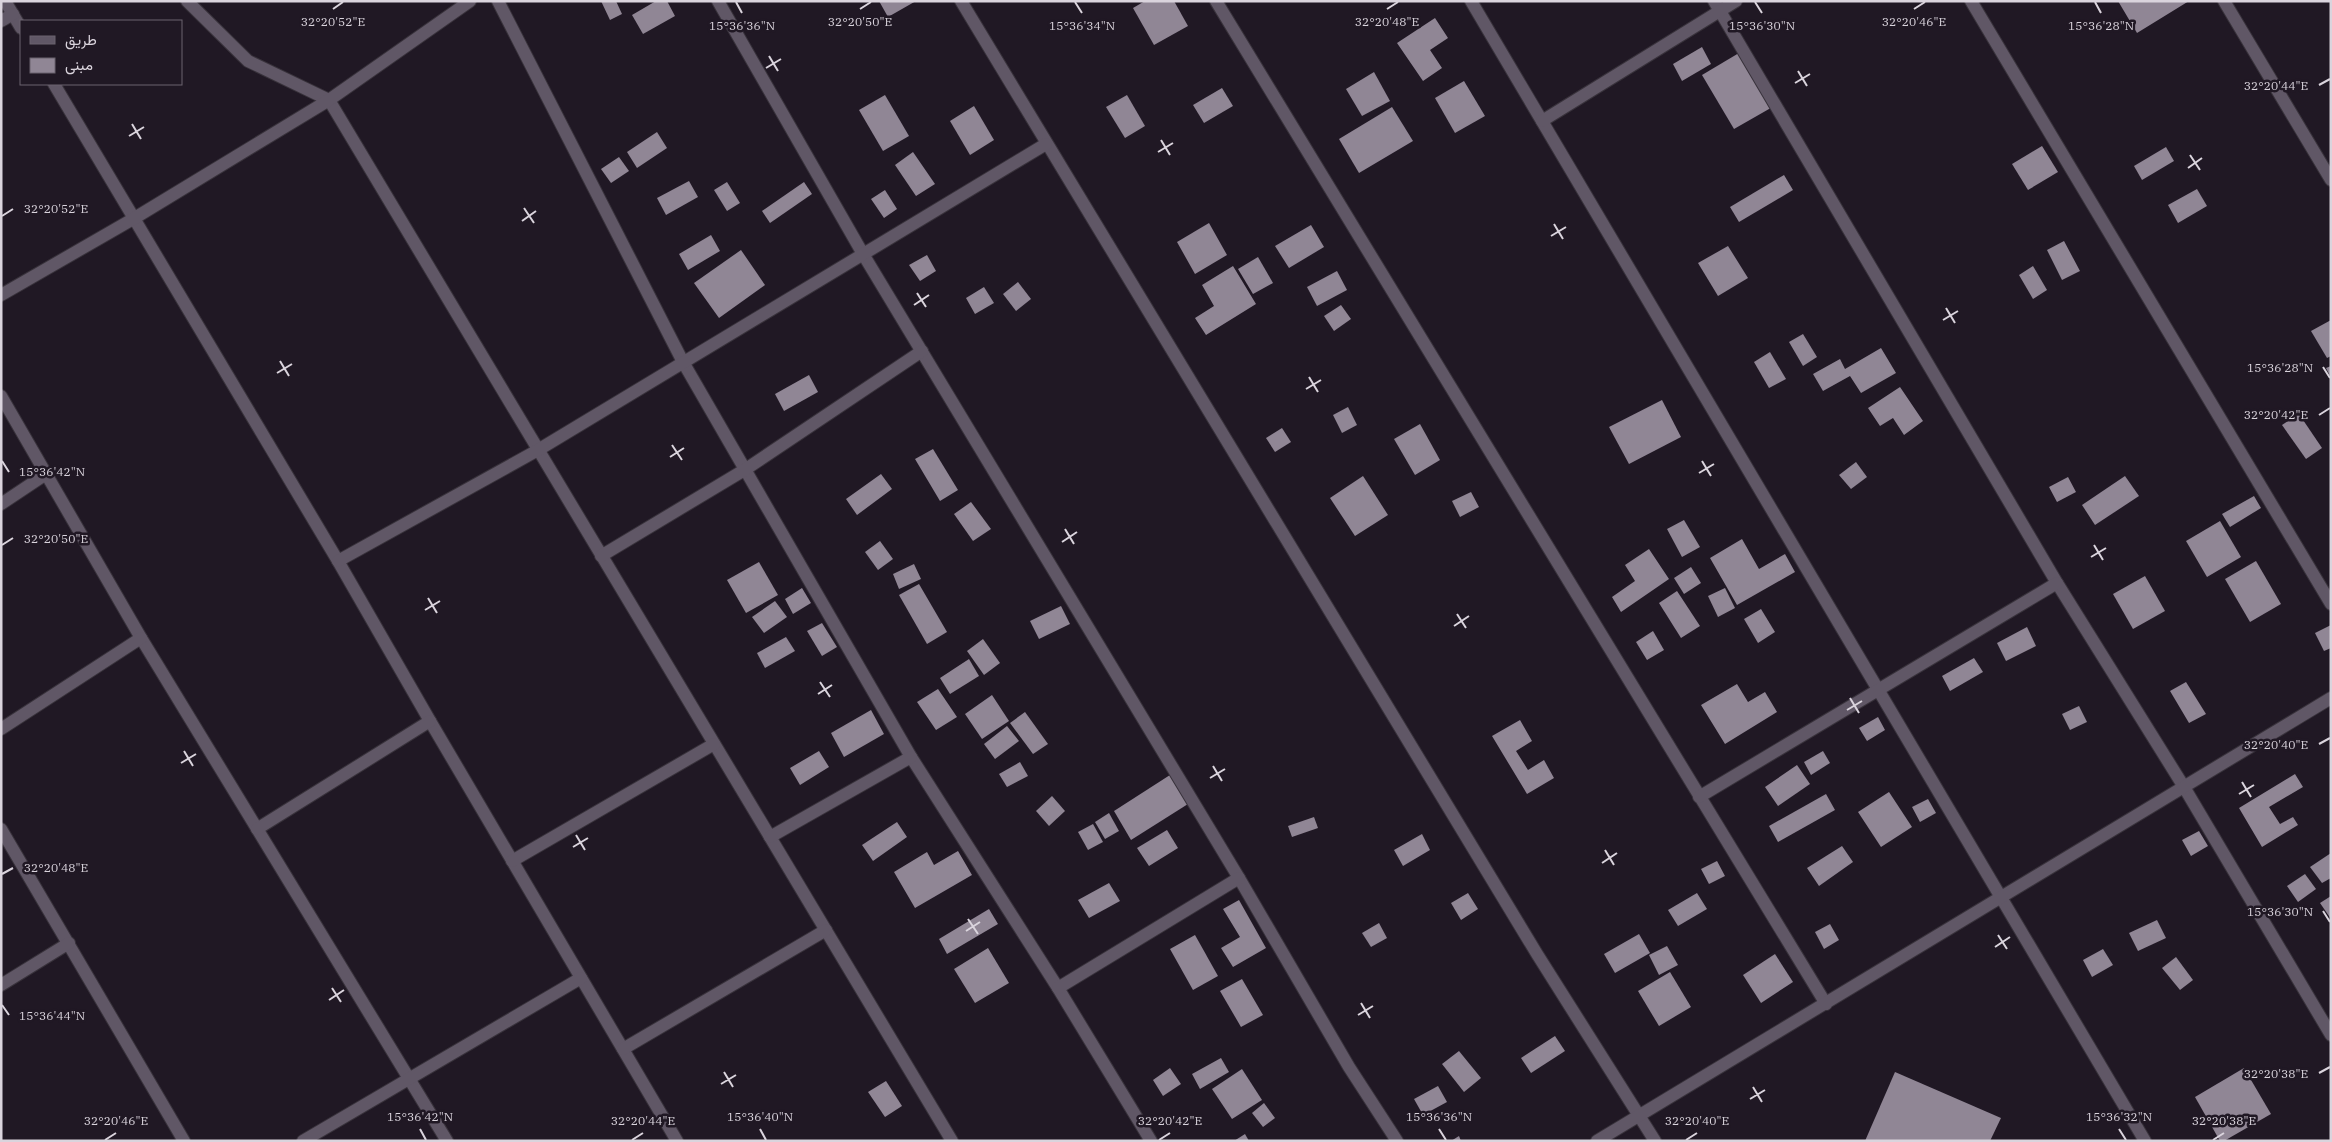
<svg xmlns="http://www.w3.org/2000/svg" width="2332" height="1142" viewBox="0 0 2332 1142" font-family="'IBM Plex Serif',Vazirmatn,serif">
<rect width="100%" height="100%" fill="#201824"/>
<!-- building -->
<g fill="#908695">
<path d="M601 1H616L622 14 610 20Z"/>
<path d="M656 1H667L675 16 643 34 632 15Z"/>
<path d="M879 1H916L888 17Z"/>
<path d="M1145 1H1174L1188 26 1154 45 1133 8Z"/>
<path d="M2118 1H2189L2137 33Z"/>
<path d="M1435 18 1448 38 1430 50 1442 68 1423 81 1397 43Z"/>
<path d="M1702 47 1711 64 1682 81 1673 64Z"/>
<path d="M1744 50 1776 105 1734 129 1702 75Z"/>
<path d="M1374 72 1390 101 1362 116 1346 89Z"/>
<path d="M1464 81 1485 116 1455 133 1435 98Z"/>
<path d="M1222 88 1233 106 1204 123 1193 105Z"/>
<path d="M885 95 909 136 883 151 859 110Z"/>
<path d="M1127 95 1145 126 1125 138 1106 107Z"/>
<path d="M974 106 994 140 970 155 950 121Z"/>
<path d="M1392 107 1413 141 1359 173 1339 139Z"/>
<path d="M657 132 667 148 637 168 627 152Z"/>
<path d="M2042 146 2058 172 2028 190 2012 164Z"/>
<path d="M2166 147 2174 161 2142 180 2134 166Z"/>
<path d="M913 152 935 184 916 196 895 165Z"/>
<path d="M619 157 629 171 611 183 601 169Z"/>
<path d="M1784 175 1793 190 1739 222 1730 207Z"/>
<path d="M689 181 698 197 666 215 657 198Z"/>
<path d="M727 182 740 203 727 211 714 190Z"/>
<path d="M804 182 812 194 770 223 762 211Z"/>
<path d="M2197 189 2207 206 2178 223 2168 205Z"/>
<path d="M885 190 897 209 884 218 871 199Z"/>
<path d="M1209 223 1227 255 1195 274 1177 242Z"/>
<path d="M1311 225 1324 247 1289 268 1275 246Z"/>
<path d="M711 235 720 251 688 270 679 254Z"/>
<path d="M2064 241 2080 271 2062 280 2047 250Z"/>
<path d="M1728 246 1748 278 1718 296 1698 263Z"/>
<path d="M741 250 765 285 719 318 694 283Z"/>
<path d="M927 255 936 271 920 281 909 265Z"/>
<path d="M1258 257 1273 283 1253 294 1238 269Z"/>
<path d="M1233 266 1256 304 1206 335 1195 318 1214 306 1202 285Z"/>
<path d="M2033 266 2047 290 2033 299 2019 275Z"/>
<path d="M1337 271 1347 290 1317 306 1307 287Z"/>
<path d="M1018 282 1031 299 1016 311 1003 294Z"/>
<path d="M984 287 994 303 975 314 966 298Z"/>
<path d="M1341 305 1351 319 1334 331 1324 316Z"/>
<path d="M2331 320V356L2327 358 2311 331Z"/>
<path d="M1803 334 1817 357 1803 366 1789 342Z"/>
<path d="M1881 348 1896 373 1861 393 1850 376 1823 391 1813 374 1840 359 1845 369Z"/>
<path d="M1770 352 1786 379 1769 388 1754 362Z"/>
<path d="M2331 366V378L2326 368Z"/>
<path d="M809 375 818 392 784 411 775 394Z"/>
<path d="M1900 387 1923 421 1904 435 1893 418 1880 426 1868 408Z"/>
<path d="M1662 400 1681 437 1629 464 1609 427Z"/>
<path d="M1348 407 1357 425 1342 433 1333 415Z"/>
<path d="M2299 414 2322 448 2306 459 2282 425Z"/>
<path d="M1420 424 1440 460 1415 475 1394 439Z"/>
<path d="M1282 428 1291 442 1275 452 1266 438Z"/>
<path d="M933 449 958 490 940 501 915 459Z"/>
<path d="M1856 462 1867 477 1851 489 1839 475Z"/>
<path d="M881 474 892 489 857 515 846 499Z"/>
<path d="M1363 476 1388 515 1355 536 1330 498Z"/>
<path d="M2125 476 2139 496 2095 525 2082 505Z"/>
<path d="M2068 477 2076 492 2057 502 2049 487Z"/>
<path d="M1471 492 1479 507 1460 517 1452 501Z"/>
<path d="M2254 496 2261 508 2230 527 2222 514Z"/>
<path d="M971 502 991 529 973 541 954 514Z"/>
<path d="M1684 520 1700 547 1682 557 1667 529Z"/>
<path d="M2220 521 2241 557 2207 577 2186 541Z"/>
<path d="M1742 539 1759 569 1785 554 1795 572 1737 605 1710 558Z"/>
<path d="M880 541 893 559 878 570 865 552Z"/>
<path d="M1649 549 1669 579 1621 612 1612 597 1635 581 1625 565Z"/>
<path d="M2256 561 2281 604 2250 622 2225 579Z"/>
<path d="M759 562 778 595 746 613 727 580Z"/>
<path d="M914 564 921 579 899 589 893 574Z"/>
<path d="M1691 567 1701 583 1684 594 1674 578Z"/>
<path d="M2145 576 2165 611 2133 629 2113 594Z"/>
<path d="M919 584 947 632 927 644 899 595Z"/>
<path d="M802 588 811 603 793 614 785 599Z"/>
<path d="M1725 588 1735 608 1718 617 1708 596Z"/>
<path d="M1677 591 1700 626 1681 638 1659 603Z"/>
<path d="M775 601 787 617 764 633 752 617Z"/>
<path d="M1061 606 1070 624 1039 639 1030 621Z"/>
<path d="M1761 609 1775 632 1758 643 1744 619Z"/>
<path d="M822 623 837 647 822 656 807 631Z"/>
<path d="M2331 625V648L2324 651 2315 633Z"/>
<path d="M2027 627 2036 646 2006 661 1997 643Z"/>
<path d="M1653 631 1664 650 1647 660 1636 642Z"/>
<path d="M786 637 795 651 765 668 757 653Z"/>
<path d="M983 639 1000 663 984 675 967 651Z"/>
<path d="M1974 658 1983 672 1950 691 1942 676Z"/>
<path d="M969 659 979 676 950 694 940 678Z"/>
<path d="M2186 682 2206 714 2189 723 2170 691Z"/>
<path d="M1737 684 1748 702 1765 692 1777 712 1725 744 1701 705Z"/>
<path d="M938 689 957 717 936 730 917 702Z"/>
<path d="M992 695 1009 721 982 739 965 714Z"/>
<path d="M2079 706 2087 722 2070 730 2062 714Z"/>
<path d="M871 710 884 734 844 757 831 733Z"/>
<path d="M1025 712 1048 744 1033 754 1010 723Z"/>
<path d="M1878 717 1885 730 1867 741 1859 728Z"/>
<path d="M1520 720 1532 741 1516 751 1528 770 1544 760 1554 778 1527 794 1492 736Z"/>
<path d="M1007 726 1019 741 995 759 984 744Z"/>
<path d="M819 751 829 767 800 785 790 768Z"/>
<path d="M1823 751 1830 763 1811 775 1804 762Z"/>
<path d="M1020 762 1028 776 1007 787 999 774Z"/>
<path d="M1797 765 1810 784 1778 806 1765 787Z"/>
<path d="M2295 774 2303 787 2269 807 2280 824 2293 817 2298 825 2262 847 2239 808Z"/>
<path d="M1170 775 1188 804 1131 840 1114 811Z"/>
<path d="M1889 792 1912 827 1881 847 1858 812Z"/>
<path d="M1826 794 1835 810 1778 842 1769 826Z"/>
<path d="M1052 796 1065 811 1049 826 1036 811Z"/>
<path d="M1928 799 1936 813 1920 822 1912 807Z"/>
<path d="M1109 813 1119 831 1105 839 1095 822Z"/>
<path d="M1314 817 1318 828 1292 837 1288 826Z"/>
<path d="M897 822 907 837 873 861 862 845Z"/>
<path d="M1093 824 1103 842 1088 850 1078 832Z"/>
<path d="M1167 830 1178 848 1149 866 1137 848Z"/>
<path d="M2199 831 2208 846 2191 856 2182 840Z"/>
<path d="M1422 834 1430 850 1403 866 1394 850Z"/>
<path d="M1842 846 1853 862 1819 886 1807 868Z"/>
<path d="M958 851 972 875 915 908 894 872 927 852 934 865Z"/>
<path d="M2331 853V878L2322 883 2310 867Z"/>
<path d="M1717 861 1725 876 1709 884 1701 869Z"/>
<path d="M2305 874 2316 889 2298 902 2287 886Z"/>
<path d="M1109 883 1120 901 1089 918 1078 900Z"/>
<path d="M1468 893 1478 909 1461 920 1451 903Z"/>
<path d="M1697 893 1707 909 1678 926 1668 910Z"/>
<path d="M2331 896V919L2320 903Z"/>
<path d="M1239 900 1266 948 1233 967 1221 948 1240 937 1223 909Z"/>
<path d="M989 909 998 924 947 954 939 939Z"/>
<path d="M2157 920 2166 938 2138 951 2129 933Z"/>
<path d="M1379 923 1387 938 1371 947 1362 933Z"/>
<path d="M1830 924 1839 940 1824 949 1815 932Z"/>
<path d="M1639 934 1650 953 1615 973 1604 954Z"/>
<path d="M1195 935 1218 976 1193 990 1170 949Z"/>
<path d="M1667 946 1678 965 1659 975 1649 955Z"/>
<path d="M988 948 1009 983 975 1003 954 969Z"/>
<path d="M2103 949 2113 965 2092 977 2083 960Z"/>
<path d="M1775 954 1793 982 1761 1003 1743 975Z"/>
<path d="M2176 957 2193 980 2180 990 2162 968Z"/>
<path d="M1670 972 1691 1007 1659 1026 1638 991Z"/>
<path d="M1242 979 1263 1015 1241 1027 1220 991Z"/>
<path d="M1555 1036 1565 1051 1531 1073 1521 1058Z"/>
<path d="M1459 1051 1481 1078 1464 1092 1442 1064Z"/>
<path d="M1221 1058 1229 1072 1200 1089 1192 1074Z"/>
<path d="M1170 1068 1181 1084 1163 1096 1153 1080Z"/>
<path d="M2244 1068 2271 1114 2224 1141H2220L2195 1097Z"/>
<path d="M1242 1069 1262 1100 1232 1119 1212 1089Z"/>
<path d="M1895 1072 2001 1118 1990 1141H1865Z"/>
<path d="M886 1081 902 1106 885 1117 868 1092Z"/>
<path d="M1438 1086 1447 1102 1423 1115 1414 1099Z"/>
<path d="M1264 1103 1275 1118 1263 1127 1252 1113Z"/>
<path d="M1245 1134 1249 1141H1234Z"/>
<path d="M1459 1136 1461 1141H1451Z"/>
</g>
<g fill="none" stroke-linecap="round" stroke-linejoin="round">
<!-- street casing -->
<g stroke="#38323b" stroke-width="14">
<g id="street">
<path d="M5 1 21 28"/>
<path d="M187 1 248 61 329 100 952 1141"/>
<path d="M498 1 683 362 911 757 1058 988 1151 1141"/>
<path d="M718 1 863 254 1239 878 1349 1067 1397 1141"/>
<path d="M961 1 1537 954 1655 1141"/>
<path d="M1216 1 1826 1004"/>
<path d="M1471 1 2145 1141"/>
<path d="M1714 1 2057 583 2184 787 2331 1035"/>
<path d="M1971 1 2331 604"/>
<path d="M2224 1 2331 180"/>
<path d="M1 21 13 14"/>
<path d="M54 84 338 561 430 721 677 1141"/>
<path d="M1542 121 1736 1"/>
<path d="M1 295 133 219 329 100 470 1"/>
<path d="M1 396 141 638 447 1141"/>
<path d="M1 504 46 474"/>
<path d="M601 556 746 469 922 351"/>
<path d="M338 561 538 450 1046 144"/>
<path d="M1 729 141 638"/>
<path d="M1699 797 2057 583"/>
<path d="M1 829 184 1141"/>
<path d="M257 829 430 721"/>
<path d="M770 837 911 757"/>
<path d="M512 861 714 744"/>
<path d="M1 985 69 943"/>
<path d="M1058 988 1239 878"/>
<path d="M623 1049 826 930"/>
<path d="M303 1141 581 978"/>
<path d="M1597 1141 2331 698"/>
</g>
</g>
<!-- street -->
<use href="#street" stroke="#605766" stroke-width="12"/>
</g>
<!-- ticks -->
<path fill="none" stroke="#dad4dd" stroke-width="2" d="M736 2 742 13M1075 2 1082 13M1755 2 1762 13M2095 2 2101 13M333 9 343 2M860 9 871 2M1387 9 1398 2M1914 9 1925 2M769 56 778 71M766 68 781 59M1798 71 1807 86M1795 83 1810 74M2319 85 2330 79M132 124 141 139M129 136 144 127M1161 140 1170 155M1158 152 1173 143M2190 155 2200 170M2188 168 2202 158M524 208 534 223M2 216 13 209M522 221 536 211M1554 224 1563 239M1551 236 1566 227M917 293 926 307M914 305 929 295M1946 308 1955 323M1943 320 1958 311M280 361 289 376M2323 367 2330 378M277 373 292 364M1309 377 1318 392M1306 389 1321 380M2319 415 2330 408M672 445 682 460M670 457 684 448M2 461 9 472M1702 461 1711 476M1699 473 1714 464M1065 529 1074 544M1062 542 1077 532M2 545 13 538M2094 545 2103 560M2091 557 2106 548M428 598 437 613M425 610 440 601M1457 614 1466 628M1454 626 1469 616M820 682 830 697M818 694 832 685M1850 698 1859 713M1847 710 1862 701M2319 744 2330 738M184 751 193 766M181 763 196 754M1213 766 1222 781M1210 778 1225 769M2242 782 2251 797M2239 794 2254 785M576 835 585 850M573 847 588 838M1605 850 1614 865M1602 863 1617 853M2 874 13 868M2323 911 2330 922M968 919 978 934M966 931 980 922M1998 935 2007 949M1995 947 2010 937M332 988 341 1002M329 1000 344 990M1361 1003 1370 1018M2 1005 9 1015M1358 1015 1373 1006M724 1072 733 1087M2319 1073 2330 1067M721 1084 736 1075M1753 1087 1762 1102M1750 1099 1765 1090M420 1129 426 1140M760 1129 766 1140M1439 1129 1446 1140M2119 1129 2126 1140M105 1140 116 1133M632 1140 643 1133M1159 1140 1170 1133M1686 1140 1697 1133M2213 1140 2224 1133"/>
<g font-size="12" text-anchor="middle" fill="#dad4dd" stroke="#201824" stroke-width="5" stroke-linejoin="round" paint-order="stroke">
<text x="333" y="26">32°20'52"E</text>
<text x="860" y="26">32°20'50"E</text>
<text x="1387" y="26">32°20'48"E</text>
<text x="1914" y="26">32°20'46"E</text>
<text x="1082" y="30">15°36'34"N</text>
<text x="742" y="30">15°36'36"N</text>
<text x="1762" y="30">15°36'30"N</text>
<text x="2101" y="30">15°36'28"N</text>
<text x="2276" y="90">32°20'44"E</text>
<text x="56" y="213">32°20'52"E</text>
<text x="2280" y="372">15°36'28"N</text>
<text x="2276" y="419">32°20'42"E</text>
<text x="52" y="476">15°36'42"N</text>
<text x="56" y="543">32°20'50"E</text>
<text x="2276" y="749">32°20'40"E</text>
<text x="56" y="872">32°20'48"E</text>
<text x="2280" y="916">15°36'30"N</text>
<text x="52" y="1020">15°36'44"N</text>
<text x="2276" y="1078">32°20'38"E</text>
<text x="420" y="1121">15°36'42"N</text>
<text x="760" y="1121">15°36'40"N</text>
<text x="1439" y="1121">15°36'36"N</text>
<text x="2119" y="1121">15°36'32"N</text>
<text x="116" y="1125">32°20'46"E</text>
<text x="643" y="1125">32°20'44"E</text>
<text x="1170" y="1125">32°20'42"E</text>
<text x="1697" y="1125">32°20'40"E</text>
<text x="2224" y="1125">32°20'38"E</text>
</g>
<!-- border -->
<rect width="2332" height="1142" fill="none" stroke="#dad4dd" stroke-width="5"/>
<!-- legend -->
<rect x="20" y="20" width="162" height="65" fill="#201824" stroke="#6a636e"/>
<rect x="30" y="36" width="25" height="8" fill="#605766" stroke="#6a636e"/>
<text x="65" y="45" font-size="15" fill="#dad4dd">طريق</text>
<rect x="30" y="58" width="25" height="15" fill="#908695" stroke="#6a636e"/>
<text x="65" y="70" font-size="15" fill="#dad4dd">مبنى</text>
</svg>
